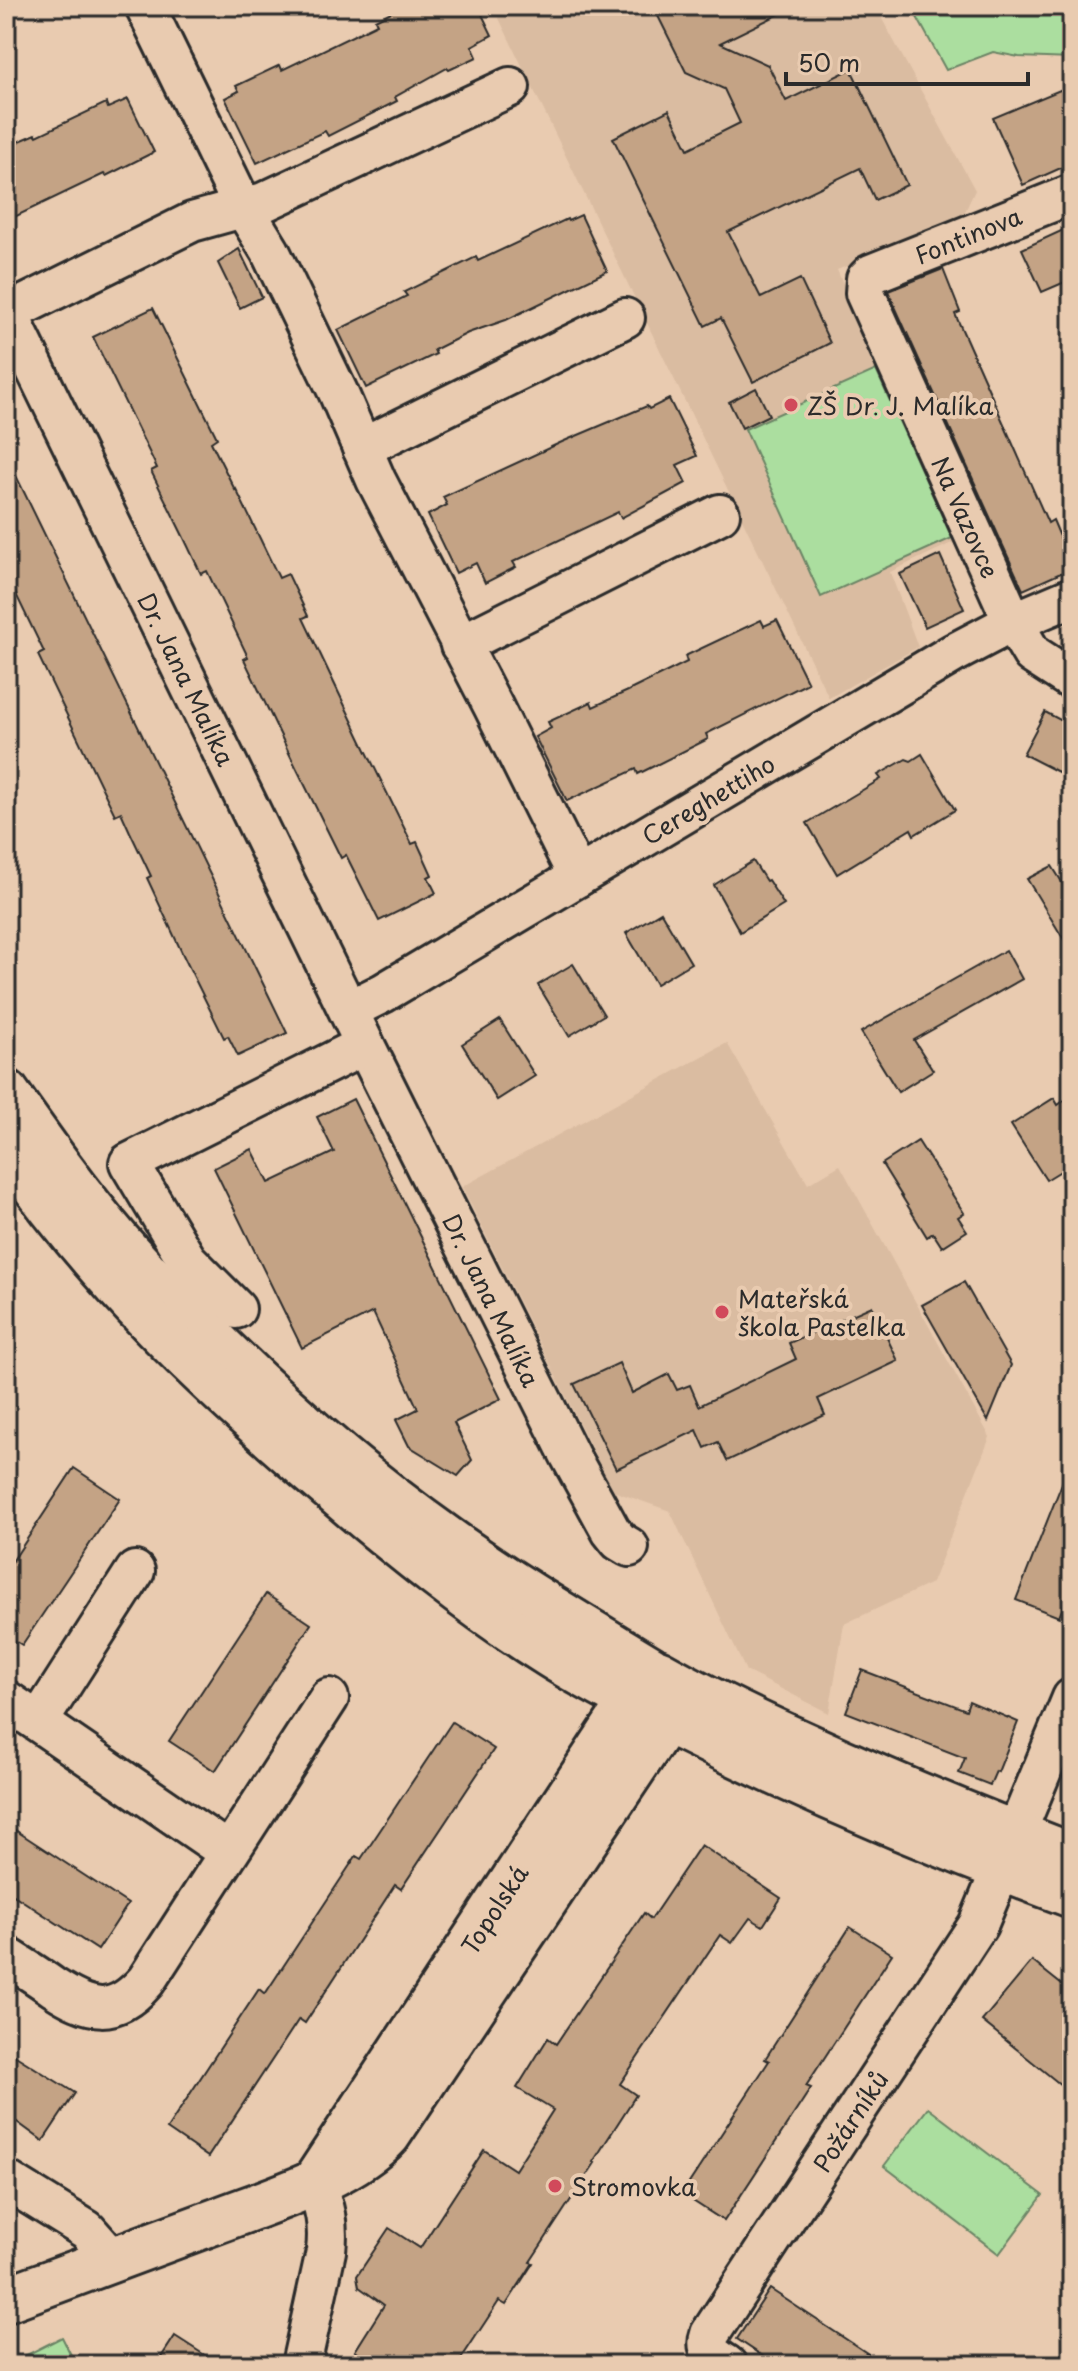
<svg xmlns="http://www.w3.org/2000/svg" width="1078" height="2371" viewBox="0 0 1078 2371" font-family="'Playpen Sans',sans-serif">
<rect width="100%" height="100%" fill="#e9cbb0"/>
<filter id="ink" filterUnits="userSpaceOnUse"><feTurbulence type="fractalNoise" baseFrequency=".0125" numOctaves="2"/><feDisplacementMap in="SourceGraphic" scale="16" xChannelSelector="R" yChannelSelector="G"/><feConvolveMatrix kernelMatrix="1 2 1 2 8 2 1 2 1" color-interpolation-filters="sRGB"/></filter>
<g filter="url(#ink)">
<!-- built -->
<g fill="#dabca1">
<path d="M493 6H875L975 190 962 218 837 270 956 541 890 572 918 647 829 698Z"/>
<path d="M727 1043 808 1184 840 1165 990 1437 932 1583 844 1624 829 1713 746 1671 670 1511 613 1491 462 1187Z"/>
</g>
<!-- green -->
<g fill="#abde9f" stroke="#6b8465" stroke-width="2">
<path d="M911 6H1072V59L1019 57 993 52 946 70Z"/>
<path d="M876 370 952 538 821 597 745 429Z"/>
<path d="M928 2108 1043 2195 999 2254 884 2166Z"/>
<path d="M62 2337 76 2365H7Z"/>
</g>
<!-- building -->
<g fill="#c4a385" stroke="#2b2b2b" stroke-width="2">
<path d="M403 6H478L492 35 472 46 477 57 449 70 447 68 395 97 397 101 328 136 325 131 257 163 225 98 239 91 236 86 280 65 282 70 377 24 375 20Z"/>
<path d="M653 6H796L720 43 768 65 786 101 851 69 907 185 875 200 860 168 728 232 761 298 800 279 830 343 753 382 721 318 705 326 613 138 669 110 688 149 740 123 724 89 686 72Z"/>
<path d="M1072 85V163L1023 185 993 118Z"/>
<path d="M128 99 154 152 106 176 104 174 6 221V147L36 134 37 136 106 103 108 108Z"/>
<path d="M581 215 607 271 506 320 468 333 434 350 436 354 366 388 338 330 407 296 404 292 476 257 478 261 567 219 568 221Z"/>
<path d="M1072 226V279L1042 292 1022 249Z"/>
<path d="M239 249 262 297 240 308 218 263Z"/>
<path d="M943 269 960 312 955 314 1048 523 1053 520 1072 565V568L1023 590 888 291Z"/>
<path d="M153 308 217 438 211 442 235 490 236 489 279 578 288 574 308 616 303 618 366 750 412 844 417 842 432 875 428 877 436 893 379 921 346 855 341 858 290 755 244 659 248 657 207 571 201 574 184 538 151 471 157 468 93 337Z"/>
<path d="M756 388 769 415 742 428 729 402Z"/>
<path d="M669 399 697 456 677 465 686 483 621 518 618 512 513 562 516 567 485 583 476 563 456 573 428 515 447 505 443 497 562 442 647 406 649 409Z"/>
<path d="M6 455 287 1033 238 1056 228 1036 224 1038 184 957 147 878 151 876 130 832 121 812 115 815 38 655 44 652 13 588 6 591Z"/>
<path d="M940 555 964 609 925 627 900 574Z"/>
<path d="M761 620 764 626 777 620 808 683 706 734 708 739 638 774 636 769 567 801 535 737 551 728 548 722 591 702 593 707 628 691 687 662 685 656Z"/>
<path d="M1045 712 1072 726V779L1023 754Z"/>
<path d="M922 754 955 810 914 835 911 829 837 874 807 823 881 779 878 775 906 759 911 761Z"/>
<path d="M753 861 766 881 768 880 784 905 740 932 714 885Z"/>
<path d="M1052 866 1072 898V953L1027 879Z"/>
<path d="M661 912 691 963 656 984 626 933Z"/>
<path d="M1006 950 1022 979 914 1040 933 1070 898 1092 861 1032Z"/>
<path d="M573 964 604 1015 569 1036 538 985Z"/>
<path d="M500 1020 535 1076 497 1100 462 1044Z"/>
<path d="M1072 1095V1164L1046 1180 1011 1125 1054 1098 1058 1105Z"/>
<path d="M353 1099 501 1399 454 1423 472 1460 458 1476 409 1446 396 1420 418 1409 373 1312 302 1348 214 1168 252 1149 269 1183 334 1152 317 1117Z"/>
<path d="M918 1141 964 1213 958 1217 967 1231 942 1247 933 1233 927 1237 882 1164Z"/>
<path d="M964 1282 1011 1365 988 1421 922 1305Z"/>
<path d="M872 1306 898 1361 818 1399 825 1415 727 1461 718 1442 705 1448 697 1430 616 1469 574 1384 619 1363 632 1393 669 1374 677 1390 690 1385 699 1406 796 1359 789 1343Z"/>
<path d="M1070 1463 1072 1584 1059 1617 1016 1600Z"/>
<path d="M74 1468 120 1499 22 1645 6 1635V1571Z"/>
<path d="M266 1594 311 1624 215 1771 169 1741Z"/>
<path d="M862 1670 966 1710 969 1701 1018 1722 998 1772 996 1771 990 1785 959 1773 965 1758 846 1712Z"/>
<path d="M452 1722 494 1749 401 1889 395 1885 305 2023 299 2019 208 2157 167 2129 259 1989 265 1994 356 1856 361 1859Z"/>
<path d="M6 1824 128 1904 98 1950 6 1890Z"/>
<path d="M701 1845 781 1898 763 1926 750 1918 732 1943 720 1935 620 2084 636 2095 593 2162 595 2163 530 2262 533 2263 506 2305 499 2301 457 2365H376L355 2351 384 2305 359 2287 357 2276 389 2228 420 2248 484 2150 515 2170 553 2110 517 2088 548 2038 556 2044 644 1913 651 1919Z"/>
<path d="M850 1927 892 1954 806 2086 811 2088 724 2221 682 2194 769 2061 765 2059Z"/>
<path d="M1032 1961 1072 1993V2094L982 2021Z"/>
<path d="M6 2050 75 2093 43 2141 6 2114Z"/>
<path d="M770 2289 885 2365H776L737 2339Z"/>
<path d="M175 2336 220 2365H156Z"/>
</g>
<g fill="none" stroke-linecap="round" stroke-linejoin="round">
<!-- minor casing -->
<g stroke="#2b2b2b" stroke-width="44">
<g id="minor">
<path d="M145 6 243 207 270 251 338 392 376 480 493 706 578 877"/>
<path d="M1072 194 871 274 866 279 865 293 1013 622 1032 654 1072 680"/>
<path d="M8 313 365 1045 570 1456 611 1531 619 1541 629 1547"/>
<path d="M6 314 192 222 264 202 510 87"/>
<path d="M362 448 625 318"/>
<path d="M460 645 720 514"/>
<path d="M349 1010 383 993 954 653 1013 622 1072 597"/>
<path d="M236 1309 187 1260 129 1163 365 1045"/>
<path d="M6 1700 228 1852"/>
<path d="M39 1721 135 1571"/>
<path d="M6 1956C22 1966 38 1976 53 1987 90 2011 114 2018 146 1981L329 1698"/>
<path d="M6 2180 87 2230 102 2247 109 2262"/>
<path d="M301 2365 326 2251C329 2225 325 2206 314 2182"/>
<path d="M727 2365C715 2357 704 2351 710 2334L978 1925 1072 1698"/>
</g>
</g>
<!-- tertiary casing -->
<g stroke="#2b2b2b" stroke-width="50">
<g id="tertiary">
<path d="M658 1672C704 1698 752 1721 801 1743 890 1784 980 1821 1072 1856"/>
<path d="M684 1687 666 1720C798 1786 933 1844 1072 1895"/>
</g>
</g>
<!-- secondary casing -->
<g stroke="#2b2b2b" stroke-width="50">
<g id="secondary">
<path d="M6 1092C42 1143 78 1194 119 1242 153 1281 191 1318 229 1355 297 1421 368 1483 446 1538 511 1585 581 1626 650 1668L632 1700 316 2180"/>
<path d="M6 1146C94 1276 210 1386 329 1487 398 1546 468 1603 545 1652 583 1677 626 1697 666 1720L388 2135C351 2176 271 2200 219 2220 148 2247 77 2273 6 2299"/>
</g>
</g>
<!-- minor -->
<use href="#minor" stroke="#e9cbb0" stroke-width="38"/>
<!-- tertiary -->
<use href="#tertiary" stroke="#e9cbb0" stroke-width="44"/>
<!-- secondary -->
<use href="#secondary" stroke="#e9cbb0" stroke-width="44"/>
</g>
</g>
<!-- markers -->
<g fill="#d1495b" stroke="#e9cbb0" stroke-width="3">
<circle cx="791" cy="405" r="8"/>
<circle cx="722" cy="1312" r="8"/>
<circle cx="555" cy="2186" r="8"/>
</g>
<g text-anchor="middle" dominant-baseline="central" stroke-width="8" stroke-linejoin="round" paint-order="stroke">
<!-- street labels -->
<g font-size="24" fill="#2b2b2b" stroke="#e9cbb0">
<text transform="translate(968 235) rotate(-22)">Fontinova</text>
<text transform="translate(966 517) rotate(66)">Na Vazovce</text>
<text transform="translate(187 679) rotate(64)">Dr. Jana Malíka</text>
<text transform="translate(708 799) rotate(-31)">Cereghettiho</text>
<text transform="translate(492 1300) rotate(64)">Dr. Jana Malíka</text>
<text transform="translate(494 1909) rotate(-57)">Topolská</text>
<text transform="translate(850 2121) rotate(-57)">Požárníků</text>
</g>
<!-- poi labels -->
<g font-size="24" fill="#2b2b2b" stroke="#e9cbb0" text-anchor="start">
<text x="807" y="405">ZŠ Dr. J. Malíka</text>
<text x="738" y="1298">Mateřská<tspan x="738" dy="28">škola Pastelka</tspan></text>
<text x="571" y="2186">Stromovka</text>
</g>
</g>
<!-- margin -->
<rect width="1078" height="2371" fill="none" stroke="#e9cbb0" stroke-width="32"/>
<rect x="16" y="16" width="1046" height="2339" fill="none" stroke="#2b2b2b" stroke-width="3" filter="url(#ink)"/>
<!-- scale -->
<path d="M786 72v12h242v-12" fill="none" stroke="#2b2b2b" stroke-width="4"/>
<text x="798" y="72" font-size="24" fill="#2b2b2b" stroke="#e9cbb0" stroke-width="6" paint-order="stroke">50 m</text>
</svg>
